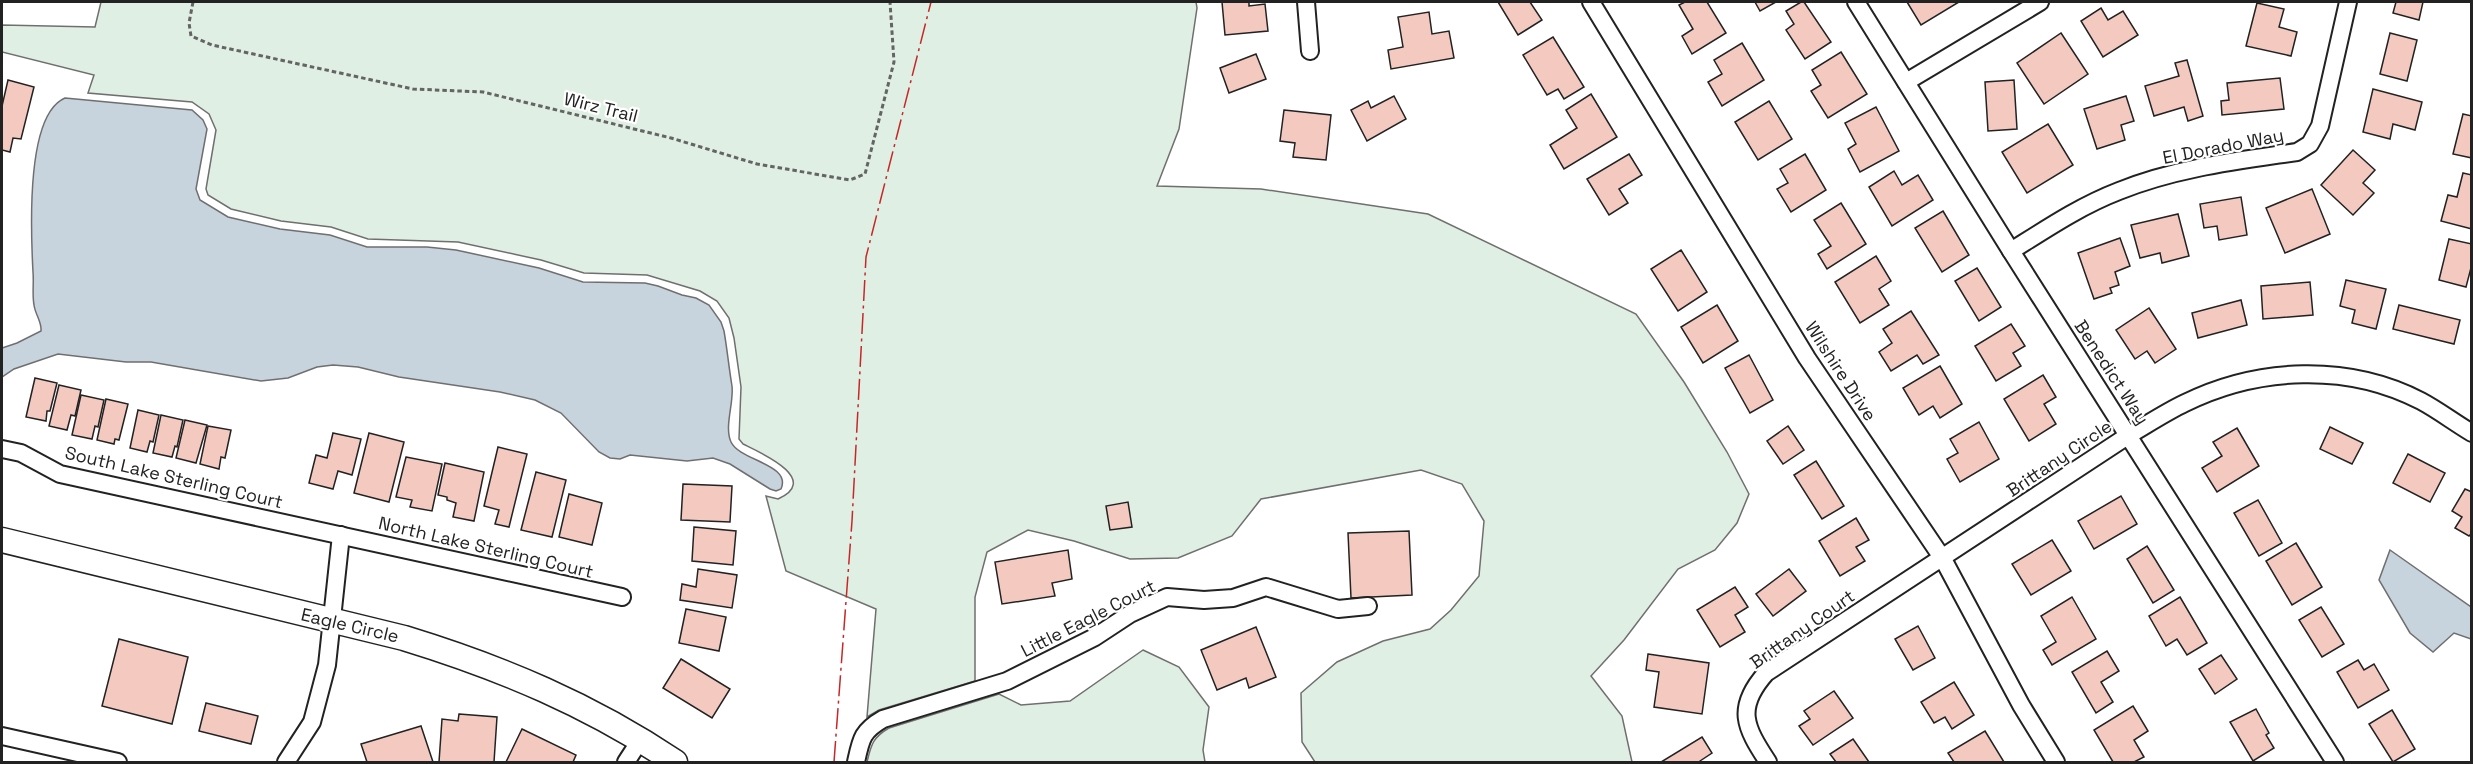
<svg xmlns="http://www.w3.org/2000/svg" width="2473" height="764" viewBox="0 0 2473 764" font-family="'Space Grotesk',sans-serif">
<rect width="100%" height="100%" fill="#fff"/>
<!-- green -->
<g fill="#e0efe3" stroke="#6f6f6f" stroke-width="1.5">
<path d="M101 2H1196L1197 8 1179 129 1157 186 1261 189 1428 214 1636 314 1684 382 1727 452 1749 494 1737 523 1715 550 1678 569 1624 640 1591 676 1622 716 1632 762H1315L1302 742 1301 693 1337 662 1383 641 1430 629 1451 610 1479 576 1484 521 1462 484 1421 470 1261 499 1232 536 1178 558 1130 559 1074 541 1028 530 987 552 975 597V681L879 710 867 717 876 609 786 571 766 496 778 499C822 479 759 452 743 444L739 439 741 387 734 338 729 318 717 301 700 291 647 275 584 273 541 260 458 242 368 239 331 227 281 221 231 209 208 195 206 189 216 130 209 114 192 102 88 93 94 75 2 52V25L95 27Z"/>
<path d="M1143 650 1179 667 1209 707 1203 750 1205 762H867C871 745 873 737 889 728L999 694 1021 705 1070 701Z"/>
</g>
<!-- water -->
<g fill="#c7d3dd" stroke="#6f6f6f" stroke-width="1.5">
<path d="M65 98 192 110 203 120 207 129 196 189 200 200 228 217 280 229 330 235 367 247H427L456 250 539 268 583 282 645 283 658 286 682 295 696 298 709 305 721 322 724 331C727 348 729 368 732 386 734 403 724 427 731 442 740 461 792 464 781 489L776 491 770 489 730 464 713 458 687 461 630 455 620 459 610 458 599 452 561 413 535 400 500 392 399 377 358 367 333 365 317 367 288 378 261 381 151 362H126L58 354 14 369 2 377V348L17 343 41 331C42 322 35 314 34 305 32 294 34 283 33 272 31 235 25 115 65 98Z"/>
<path d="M2390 550 2471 607V639L2454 633 2433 652 2410 633 2379 580Z"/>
</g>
<!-- building -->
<g fill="#f3c9c0" stroke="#222" stroke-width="1.5">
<path d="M1222 2H1249V6L1265 4 1268 31 1225 35Z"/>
<path d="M1498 2H1530L1542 20 1518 35Z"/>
<path d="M1685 2H1707L1726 33 1692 54 1682 36 1693 29 1679 5Z"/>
<path d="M1755 2H1776L1760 11Z"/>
<path d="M1801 2H1804L1831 42 1805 59 1786 30 1794 24 1786 11Z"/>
<path d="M1907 2H1959L1921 25Z"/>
<path d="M2396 2H2423L2419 20 2393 13Z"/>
<path d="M2257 3 2284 9 2279 27 2297 32 2291 56 2246 46Z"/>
<path d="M2101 8 2108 20 2123 11 2138 35 2103 57 2081 21Z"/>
<path d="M1429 12 1432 34 1449 31 1454 58 1391 69 1388 50 1403 47 1398 17Z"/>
<path d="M2061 33 2088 74 2044 104 2017 63Z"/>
<path d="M2390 33 2417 40 2407 81 2380 74Z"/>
<path d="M1553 37 1584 87 1564 99 1558 89 1547 95 1523 55Z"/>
<path d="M1742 43 1764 80 1722 106 1708 82 1722 74 1714 60Z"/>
<path d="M1841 52 1867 94 1828 118 1811 91 1821 85 1812 70Z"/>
<path d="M1256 54 1266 79 1229 93 1220 68Z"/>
<path d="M2187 60 2203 116 2188 121 2184 107 2154 116 2145 86 2179 76 2175 63Z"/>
<path d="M2280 78 2284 109 2222 115 2221 101 2229 100 2227 83Z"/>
<path d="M8 80 34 87 21 139 13 138 10 152 2 150V106Z"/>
<path d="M2014 80 2017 129 1988 131 1985 82Z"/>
<path d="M2373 89 2422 102 2415 130 2393 124 2390 139 2363 132Z"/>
<path d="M1591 94 1617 137 1564 169 1550 145 1577 128 1566 110Z"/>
<path d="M1394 96 1406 119 1367 141 1351 110 1368 101 1371 108Z"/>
<path d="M2126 96 2134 121 2121 125 2125 140 2097 149 2084 109Z"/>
<path d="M1769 101 1792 139 1758 160 1735 122Z"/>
<path d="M1876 107 1899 151 1860 172 1848 149 1856 144 1845 123Z"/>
<path d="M1284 110 1331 115 1326 160 1293 157 1295 143 1280 141Z"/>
<path d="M2463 114 2472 116V158L2453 154Z"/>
<path d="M2048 124 2073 165 2027 193 2002 152Z"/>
<path d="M2353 150 2375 170 2363 183 2374 193 2353 215 2321 185Z"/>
<path d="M1629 154 1642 175 1619 189 1628 203 1609 215 1587 179Z"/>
<path d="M1805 154 1826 190 1791 212 1777 189 1788 183 1780 169Z"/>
<path d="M1894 171 1902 185 1918 175 1933 200 1892 226 1869 187Z"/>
<path d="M2463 173 2472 175V229L2441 221 2448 195 2457 197Z"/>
<path d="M2312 189 2330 234 2285 253 2266 208Z"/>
<path d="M2241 197 2247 235 2219 240 2217 226 2204 228 2200 204Z"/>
<path d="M1841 203 1866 244 1827 269 1818 254 1831 246 1814 220Z"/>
<path d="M1943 211 1969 255 1942 272 1915 228Z"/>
<path d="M2178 214 2189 256 2162 263 2160 253 2140 258 2131 225Z"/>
<path d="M2120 238 2130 266 2115 272 2119 285 2110 288 2112 293 2094 299 2078 253Z"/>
<path d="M2449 239 2472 244V264L2466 287 2439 280Z"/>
<path d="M1681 250 1707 292 1678 311 1651 269Z"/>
<path d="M1876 256 1891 281 1879 289 1889 305 1860 323 1835 282Z"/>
<path d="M1977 268 2001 307 1979 321 1955 281Z"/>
<path d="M2346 280 2386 289 2376 329 2352 323 2355 310 2340 306Z"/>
<path d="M2310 282 2313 315 2263 319 2261 286Z"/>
<path d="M2241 300 2247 325 2198 338 2192 313Z"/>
<path d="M1717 305 1738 341 1703 363 1681 327Z"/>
<path d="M2399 305 2460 320 2454 344 2393 329Z"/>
<path d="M2149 308 2176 349 2155 363 2147 351 2135 359 2116 330Z"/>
<path d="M1911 311 1939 355 1923 364 1917 355 1891 371 1879 352 1892 343 1883 329Z"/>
<path d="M2011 324 2025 346 2013 353 2021 366 1996 381 1975 346Z"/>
<path d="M1749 355 1773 400 1750 413 1725 368Z"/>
<path d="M1940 366 1962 404 1940 418 1933 406 1919 415 1903 388Z"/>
<path d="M2043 375 2056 397 2044 404 2056 424 2029 441 2004 399Z"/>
<path d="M35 378 57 383 50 411H47L46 421 26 417Z"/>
<path d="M59 385 81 390 75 416 71 415 67 430 49 426Z"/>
<path d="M81 395 104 400 98 427 95 426 92 439 72 435Z"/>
<path d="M106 399 128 404 119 440 115 439 114 444 97 440Z"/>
<path d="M138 410 159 415 153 442 150 441 147 452 130 448Z"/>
<path d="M161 415 183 420 177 447 175 446 172 457 153 453Z"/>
<path d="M185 420 207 425 196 463 176 458Z"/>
<path d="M1979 422 1999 459 1960 482 1947 459 1958 453 1950 439Z"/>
<path d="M208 426 231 430 225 458 221 457 219 469 200 464Z"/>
<path d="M1788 426 1804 450 1783 464 1767 441Z"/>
<path d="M2330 427 2363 443 2352 464 2320 449Z"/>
<path d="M2237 428 2259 466 2217 492 2202 468 2222 456 2213 442Z"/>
<path d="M333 433 361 439 352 475 338 471 333 489 309 483 316 455 327 458Z"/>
<path d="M369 433 404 442 389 502 354 493Z"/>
<path d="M498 447 527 454 509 527 495 524 499 510 484 506Z"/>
<path d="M2408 454 2445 473 2430 502 2393 483Z"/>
<path d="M406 457 442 464 432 511 410 507 412 500 396 497Z"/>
<path d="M1816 461 1844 506 1822 519 1794 475Z"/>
<path d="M445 463 484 472 474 521 453 517 456 503 447 500V497L438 495Z"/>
<path d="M536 472 566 480 552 537 521 530Z"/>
<path d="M683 484 732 486 730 522 681 520Z"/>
<path d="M2465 489 2472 492V533L2469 536 2455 528 2462 517 2452 511Z"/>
<path d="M569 494 602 503 592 545 559 537Z"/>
<path d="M2121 496 2137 524 2094 549 2078 521Z"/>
<path d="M2258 500 2282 543 2259 556 2234 513Z"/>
<path d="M1128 502 1132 527 1110 530 1106 506Z"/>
<path d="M1856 518 1869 540 1856 547 1865 561 1840 576 1819 541Z"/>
<path d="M694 527 736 531 733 565 692 561Z"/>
<path d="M1409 531 1412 595 1351 598 1348 533Z"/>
<path d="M2052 540 2071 571 2031 595 2012 564Z"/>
<path d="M2296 543 2322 587 2292 605 2266 561Z"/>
<path d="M2147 546 2174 590 2153 603 2127 559Z"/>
<path d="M1068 550 1072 579 1052 583 1055 596 1002 604 995 562Z"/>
<path d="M698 569 737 575 732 608 680 600 682 584 696 587Z"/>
<path d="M1789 569 1806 591 1773 616 1756 594Z"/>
<path d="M1735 587 1748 607 1735 615 1745 632 1720 647 1697 610Z"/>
<path d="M2072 597 2096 639 2052 665 2043 650 2056 642 2041 616Z"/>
<path d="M2180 597 2207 643 2187 655 2177 639 2166 646 2149 616Z"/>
<path d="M2321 607 2344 644 2322 657 2299 620Z"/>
<path d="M686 609 726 617 719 651 679 643Z"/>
<path d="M1918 626 1935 658 1913 670 1895 639Z"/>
<path d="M1256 627 1276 677 1249 688 1246 678 1217 690 1201 650Z"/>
<path d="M119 639 188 657 172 724 102 706Z"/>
<path d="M2107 651 2119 671 2101 682 2113 702 2096 713 2072 672Z"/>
<path d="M1648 654 1709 663 1702 714 1654 707 1659 672 1646 670Z"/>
<path d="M2221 655 2237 679 2215 694 2199 669Z"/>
<path d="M681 659 730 689 712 718 663 688Z"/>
<path d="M2358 660 2364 670 2374 664 2389 690 2358 708 2337 672Z"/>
<path d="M1954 682 1974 715 1952 729 1945 717 1934 723 1921 702Z"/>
<path d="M1834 691 1853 718 1813 745 1799 726 1810 719 1804 711Z"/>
<path d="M206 703 258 716 251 744 199 731Z"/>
<path d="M2133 706 2148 731 2134 740 2144 757 2134 762H2113L2094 730Z"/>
<path d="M2256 709 2269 733 2266 735 2274 748 2253 761 2230 722Z"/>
<path d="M2392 710 2415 749 2393 762 2369 724Z"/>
<path d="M459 714 497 717 494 762H439L442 719 458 721Z"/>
<path d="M421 726 433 762H367L361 744Z"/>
<path d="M522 729 576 755 573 762H506Z"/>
<path d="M1985 731 2004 762H1954L1948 753Z"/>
<path d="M1702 737 1712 753 1700 761 1701 762H1661Z"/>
<path d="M1853 739 1869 762H1836L1830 754Z"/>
</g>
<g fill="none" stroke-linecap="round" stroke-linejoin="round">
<!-- street casing -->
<g stroke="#222" stroke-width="20">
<g id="street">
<path d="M1306 2 1310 51"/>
<path d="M1591 2 1807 358 1943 559 2021 705 2056 762"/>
<path d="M1856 2 2011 251 2335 762"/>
<path d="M1906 82 2040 2"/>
<path d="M2011 251C2046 229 2080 206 2119 191 2176 168 2236 161 2297 152L2310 144 2320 126 2348 2"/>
<path d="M2 449 21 453 60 474 622 597"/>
<path d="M2 736 118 762"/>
<path d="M286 762 312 722 327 665 341 535"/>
<path d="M626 762 641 739"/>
<path d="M856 762C861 739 862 731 883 719L1007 681 1095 637 1130 614 1167 597 1204 600 1233 598 1266 587 1338 609 1368 606"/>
<path d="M1768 762C1745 727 1735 708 1766 673L2129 435C2148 424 2166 412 2185 403 2258 367 2348 363 2421 401 2438 410 2455 423 2472 433"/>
</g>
</g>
<!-- secondary casing -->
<g stroke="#222" stroke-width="27">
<path id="secondary" d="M2 540 404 638C502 668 590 705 675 762"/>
</g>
<!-- path -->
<path stroke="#646464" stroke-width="3" stroke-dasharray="4.5 3" stroke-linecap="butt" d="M193 2 189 23 191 36 212 45 413 89 483 92 671 138 757 164 850 180 865 174 894 62 890 2"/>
<!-- street -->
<use href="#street" stroke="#fff" stroke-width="16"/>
<!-- secondary -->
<use href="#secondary" stroke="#fff" stroke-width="24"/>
<!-- power -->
<path stroke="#c62828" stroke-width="1.5" stroke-dasharray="21 4.5 3 4.5" stroke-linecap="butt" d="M834 762 852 521 866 257 931 2"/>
</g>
<g text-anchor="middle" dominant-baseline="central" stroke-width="4.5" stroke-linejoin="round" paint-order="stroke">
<!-- street labels -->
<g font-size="18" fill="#222" stroke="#fff">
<text transform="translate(601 107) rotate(14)">Wirz Trail</text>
<text transform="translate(2223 146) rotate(-11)">El Dorado Way</text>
<text transform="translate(1841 371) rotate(57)">Wilshire Drive</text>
<text transform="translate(2112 372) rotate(57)">Benedict Way</text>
<text transform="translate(2059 458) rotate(-34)">Brittany Circle</text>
<text transform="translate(174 477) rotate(13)">South Lake Sterling Court</text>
<text transform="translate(486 547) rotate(13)">North Lake Sterling Court</text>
<text transform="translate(1088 618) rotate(-27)">Little Eagle Court</text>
<text transform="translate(350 625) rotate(13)">Eagle Circle</text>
<text transform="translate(1802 629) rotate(-35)">Brittany Court</text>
</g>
</g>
<!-- border -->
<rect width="2473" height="764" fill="none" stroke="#222222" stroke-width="6"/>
</svg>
